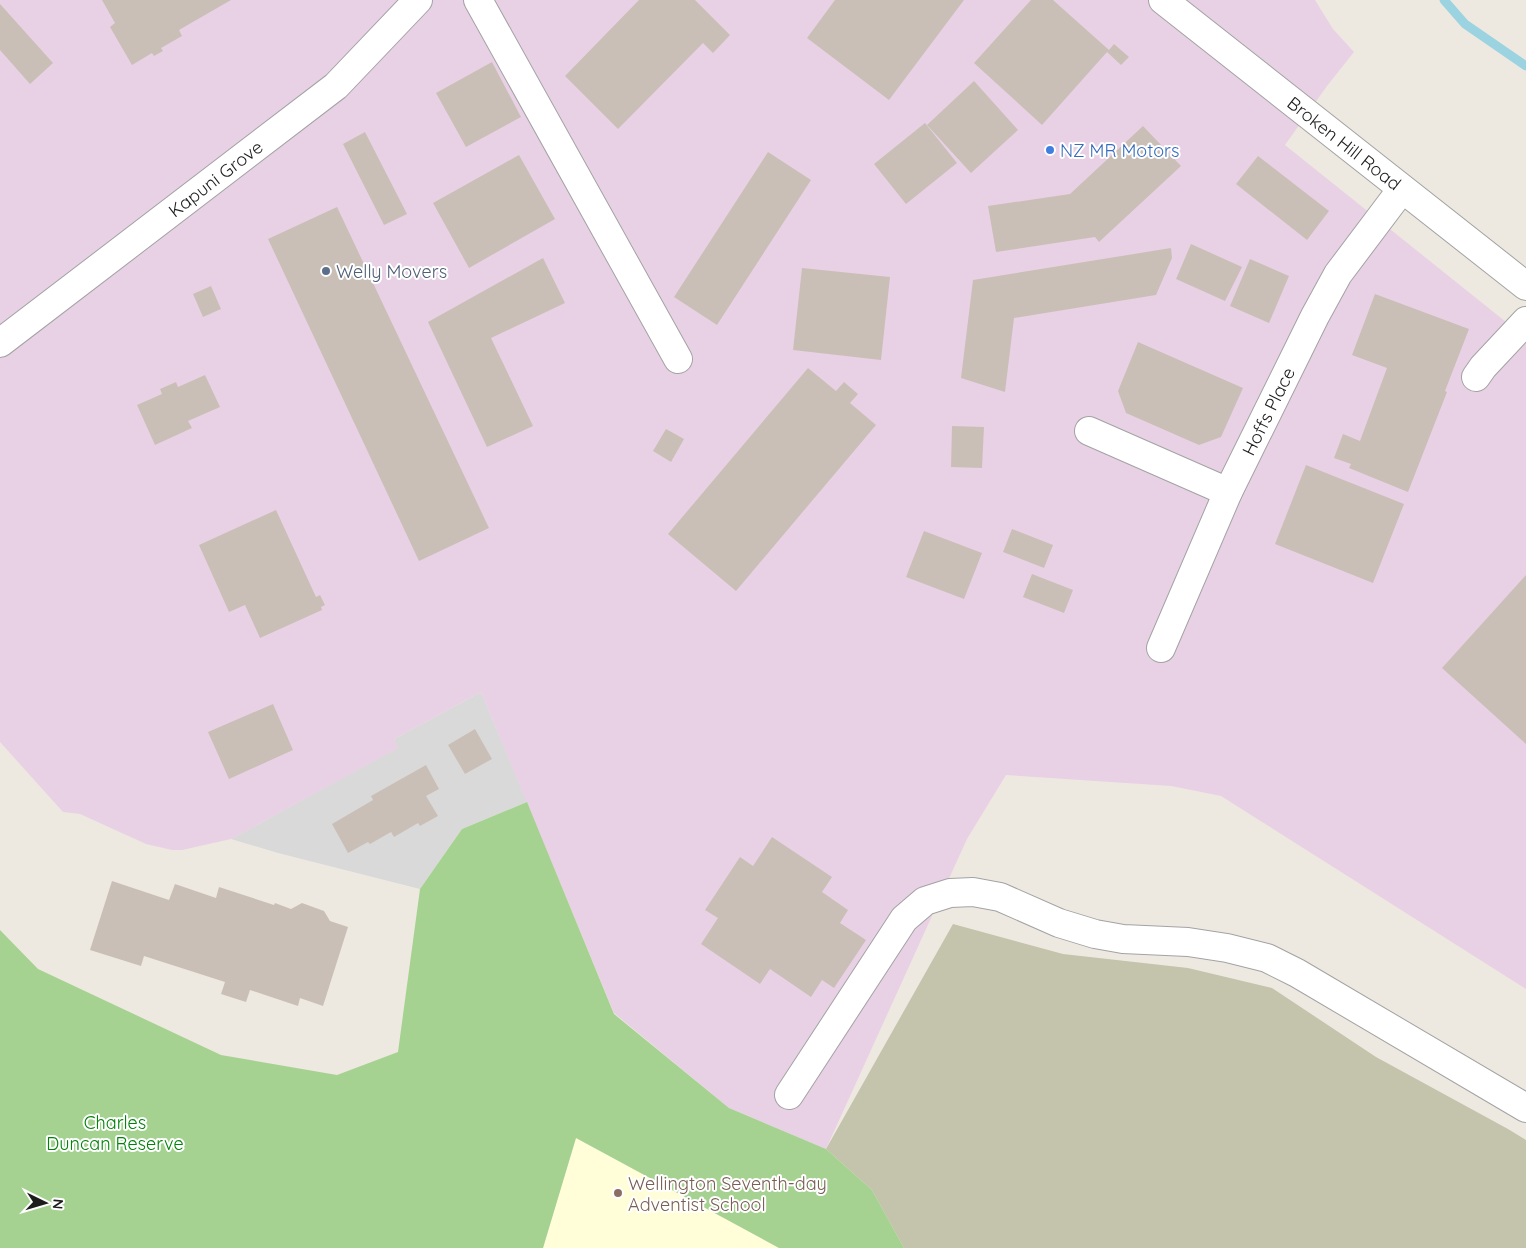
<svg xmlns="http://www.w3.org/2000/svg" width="1526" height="1248" viewBox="0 0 1526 1248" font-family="Quicksand,sans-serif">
<rect width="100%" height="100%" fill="#eee9e0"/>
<!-- residential -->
<path fill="#dad9d9" d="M481 692 527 802 462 829 420 889 278 853 231 839 397 748 394 739Z"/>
<!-- industrial -->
<path fill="#e8d1e5" d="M0 0H1315L1333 29 1354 52 1327 86 1285 145 1526 338V989L1221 796 1171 786 1006 775 967 839 826 1149 729 1108 614 1013 481 692 394 739 398 748 231 839 182 850H172L146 844 80 814 63 812 0 742Z"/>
<!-- education -->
<path fill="#fffed8" d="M576 1138 779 1248H543Z"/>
<!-- construction -->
<path fill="#c4c3ab" d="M953 924 1063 954 1188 968 1272 988 1376 1057 1508 1129 1526 1140V1248H904L872 1190 826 1149Z"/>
<!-- forest -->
<path fill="#a6d291" d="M527 802 614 1014 729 1108 826 1149 872 1190 904 1248H779L576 1138 543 1248H0V930L38 969 221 1055 337 1075 398 1052 420 889 462 829Z"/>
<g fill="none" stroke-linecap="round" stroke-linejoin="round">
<!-- stream -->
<path stroke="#9cd3e1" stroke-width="9" d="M1444 0 1465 24 1526 66"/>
</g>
<!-- building -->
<g fill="#cabfb6">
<path d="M102 0H231L179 30 182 36 161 48 163 51 154 56 152 53 132 65 110 27 115 23Z"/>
<path d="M639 0H695L730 35 713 53 703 43 618 129 565 76Z"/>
<path d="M835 0H964L889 100 807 38Z"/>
<path d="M1031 0H1053L1109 50 1114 44 1129 57 1121 65 1107 52 1042 125 974 63Z"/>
<path d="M0 4 53 63 30 84 0 50Z"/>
<path d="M492 62 521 117 466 147 436 93Z"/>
<path d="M974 81 1018 130 971 173 927 125Z"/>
<path d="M925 123 957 163 906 204 874 164Z"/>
<path d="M1143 126 1181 166 1099 242 1095 237 996 252 988 206 1070 194Z"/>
<path d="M365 132 407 214 384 225 343 144Z"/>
<path d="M768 152 811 180 717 325 674 297Z"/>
<path d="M519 155 555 219 469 268 433 203Z"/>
<path d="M1258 156 1329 211 1307 240 1236 184Z"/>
<path d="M337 207 489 528 419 561 268 239Z"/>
<path d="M1191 244 1242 267 1225 301 1176 279Z"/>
<path d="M1171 248 1172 258 1156 295 1014 318 1005 392 961 378 973 280Z"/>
<path d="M543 258 565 303 491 338 533 426 487 447 428 322Z"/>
<path d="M1250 259 1289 276 1269 323 1230 306Z"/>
<path d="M802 268 890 277 881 360 793 350Z"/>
<path d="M211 286 221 309 203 317 193 294Z"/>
<path d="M1375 294 1469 329 1445 391 1447 392 1408 492 1349 468 1351 464 1334 458 1343 434 1360 441 1387 368 1352 355Z"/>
<path d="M1138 342 1243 388 1221 437 1199 445 1126 413 1118 391Z"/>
<path d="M808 368 836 391 844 382 858 394 850 403 876 425 736 591 668 534Z"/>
<path d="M205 375 220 407 188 421 192 428 155 445 137 405 162 394 160 389 176 382 178 387Z"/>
<path d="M952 426 984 427 982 468 951 467Z"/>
<path d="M666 429 684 439 671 462 653 451Z"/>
<path d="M1306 465 1404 504 1373 583 1275 544Z"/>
<path d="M276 510 316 597 320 595 325 605 321 607 322 610 260 638 245 605 229 612 199 545Z"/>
<path d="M1012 529 1053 545 1044 568 1003 552Z"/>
<path d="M924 531 982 553 964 599 906 577Z"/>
<path d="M1032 574 1073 590 1064 613 1023 597Z"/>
<path d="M1526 575V744L1442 668Z"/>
<path d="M273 704 293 750 229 779 208 732Z"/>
<path d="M475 729 492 759 465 774 448 745Z"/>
<path d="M426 765 439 789 426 796 438 816 420 826 418 823 394 837 391 832 370 844 368 842 348 853 332 824 373 800 371 796Z"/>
<path d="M772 837 832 877 822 892 848 910 840 923 866 940 834 988 822 980 811 997 770 969 760 984 701 944 718 918 705 910 740 857 753 866Z"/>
<path d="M112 881 169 900 175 884 216 898 219 887 274 905 275 903 291 909 302 903 324 911 330 921 348 927 323 1006 300 998 298 1006 250 990 246 1002 221 994 225 982 144 956 141 966 90 950Z"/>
</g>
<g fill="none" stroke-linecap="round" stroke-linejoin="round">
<!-- minor casing -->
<g stroke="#a3a3a3" stroke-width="30">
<g id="minor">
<path d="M478 0 678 359"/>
<path id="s1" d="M1163 0 1526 286"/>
<path id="s2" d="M0 343 336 86 418 0"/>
<path d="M1476 377 1483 367 1526 321"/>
<path d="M1089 431 1228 492"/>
<path id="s3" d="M1161 648 1228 492 1315 316 1338 274 1402 189"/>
<path d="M789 1095 904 919 925 901 950 893 973 892 1000 897 1059 923 1095 934 1123 939 1188 942 1227 948 1267 958 1297 973 1526 1108"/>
</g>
</g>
<!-- minor -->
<use href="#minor" stroke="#fff" stroke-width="28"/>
</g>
<!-- markers -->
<circle fill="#3f7fe0" stroke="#fff" stroke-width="2" cx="1050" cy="150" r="5"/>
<circle fill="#5c6f8a" stroke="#fff" stroke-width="2" cx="326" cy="271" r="5"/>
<circle fill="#8d6e63" stroke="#fff" stroke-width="2" cx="618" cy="1193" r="5"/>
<g text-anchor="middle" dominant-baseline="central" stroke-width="4" stroke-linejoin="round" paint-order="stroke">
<!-- street labels -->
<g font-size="18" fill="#1c1c1c" stroke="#fff">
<text stroke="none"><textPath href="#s1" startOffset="231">Broken Hill Road</textPath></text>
<text stroke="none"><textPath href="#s2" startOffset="271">Kapuni Grove</textPath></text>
<text stroke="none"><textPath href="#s3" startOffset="260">Hoffs Place</textPath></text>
</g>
<!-- shop labels -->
<g font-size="18" fill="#366cbe" stroke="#fff" text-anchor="start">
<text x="1060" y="150">NZ MR Motors</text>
</g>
<!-- service labels -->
<g font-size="18" fill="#4e5e75" stroke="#fff" text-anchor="start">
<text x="336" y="271">Welly Movers</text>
</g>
<!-- park labels -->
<g font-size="18" fill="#018208" stroke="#fff">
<text x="115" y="1122">Charles<tspan x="115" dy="21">Duncan Reserve</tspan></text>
</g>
<!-- education labels -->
<g font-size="18" fill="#785e54" stroke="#fff" text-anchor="start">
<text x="628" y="1183">Wellington Seventh-day<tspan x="628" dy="21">Adventist School</tspan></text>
</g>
</g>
<!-- north arrow -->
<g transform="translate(45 1203) rotate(95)" stroke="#ffffff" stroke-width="4" paint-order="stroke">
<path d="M0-4L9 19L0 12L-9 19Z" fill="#1c1c1c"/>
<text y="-8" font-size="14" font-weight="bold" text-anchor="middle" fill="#1c1c1c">N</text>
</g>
</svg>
